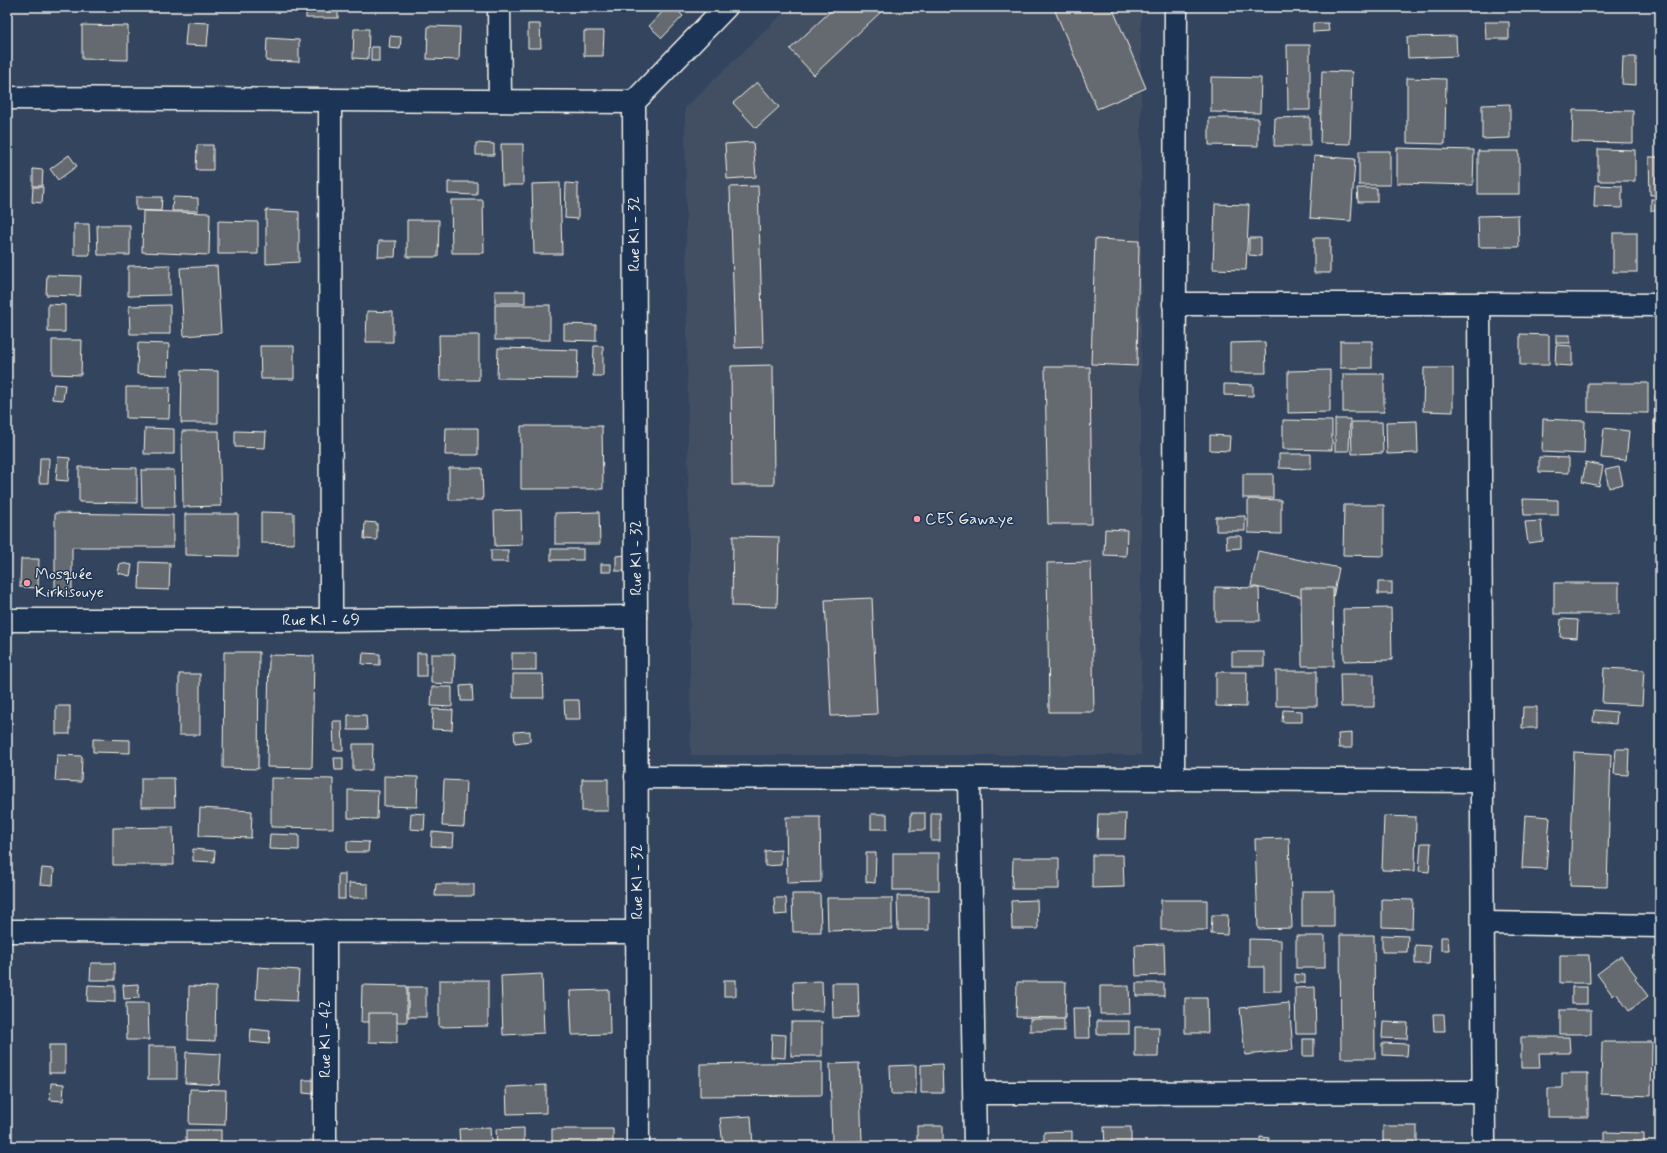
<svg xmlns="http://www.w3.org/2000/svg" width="1667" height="1153" viewBox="0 0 1667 1153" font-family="Mynerve,sans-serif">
<rect width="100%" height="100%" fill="#33455e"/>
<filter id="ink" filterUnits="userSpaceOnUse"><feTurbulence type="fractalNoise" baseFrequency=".025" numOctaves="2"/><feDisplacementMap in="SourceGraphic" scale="8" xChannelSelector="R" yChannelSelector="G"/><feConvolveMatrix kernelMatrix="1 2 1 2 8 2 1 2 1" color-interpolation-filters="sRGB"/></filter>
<g filter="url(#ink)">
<!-- built -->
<path fill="#425063" d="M790 7H1141V755H691L685 108Z"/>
<!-- building -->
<g fill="#656b70" stroke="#f4f1e8">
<rect x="306" y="7" width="32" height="11"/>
<path d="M667 7H674L683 16 662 38 649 26Z"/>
<path d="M835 7H886L814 75 790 49Z"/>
<path d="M1064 7H1112L1146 88 1097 109 1055 11Z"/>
<path d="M187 22 209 23 207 46 185 45Z"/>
<path d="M1485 22H1509V39H1486Z"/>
<path d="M1313 23H1328L1329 31 1313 32Z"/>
<path d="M528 24H540L541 48H528Z"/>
<path d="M82 25 128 26V60L82 59Z"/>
<path d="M428 26 460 27 459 60 427 59Z"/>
<path d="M354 29H369L368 59 353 58Z"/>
<path d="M584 31H604L603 56H584Z"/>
<path d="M390 36 401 37 400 49 389 48Z"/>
<path d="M1456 36 1457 56 1408 58 1407 37Z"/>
<path d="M267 38 299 40V62L266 61Z"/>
<path d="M1287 45H1310V110H1288Z"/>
<rect x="371" y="47" width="8" height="14"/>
<path d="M1623 57H1636V85L1622 84Z"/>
<path d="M1322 71 1352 72 1350 144 1320 143Z"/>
<path d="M1211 77 1261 78 1260 113 1211 112Z"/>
<path d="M1407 78 1446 79 1445 144 1407 143Z"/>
<path d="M757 82 779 107 756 128 733 103Z"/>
<path d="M1510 104V138L1482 139V105Z"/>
<path d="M1573 110 1633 111V143L1572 142Z"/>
<path d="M1310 117V146H1274L1275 118Z"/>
<path d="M1209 118H1258V146L1209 145Z"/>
<path d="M753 142 756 177 727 179 725 144Z"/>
<path d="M476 143 494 144V155H476Z"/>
<path d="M501 144H523V185H502Z"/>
<path d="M197 145H213V170H196Z"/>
<path d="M1397 148 1474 150 1473 185 1397 183Z"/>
<path d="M1598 149 1635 150V181H1598Z"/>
<rect x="1359" y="151" width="31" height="34"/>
<rect x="1478" y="151" width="41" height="43"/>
<path d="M69 155 77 166 58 180 50 169Z"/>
<path d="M1314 156 1355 159 1351 221 1310 218Z"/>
<path d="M1649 157H1660V195H1650Z"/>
<path d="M33 169 43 170 42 186H33Z"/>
<path d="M448 182H477V195L448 194Z"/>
<path d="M560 183 562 254H534L532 184Z"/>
<path d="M566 183 578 184V219L565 218Z"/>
<path d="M1595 185 1622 186V208L1594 207Z"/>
<path d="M758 186 763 347 735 348 730 187Z"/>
<path d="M33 187H43L42 203 32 202Z"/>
<path d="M1357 188H1377V202H1358Z"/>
<path d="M136 197H162L161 211 136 210Z"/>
<path d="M173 197 198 198V211H172Z"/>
<rect x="1651" y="199" width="9" height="12"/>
<path d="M451 200H483L484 253H452Z"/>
<path d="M1215 204 1249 205 1246 270 1213 269Z"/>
<path d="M266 210 299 212V262L266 264Z"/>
<path d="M143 211 210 213 209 255 142 252Z"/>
<path d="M1518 215 1519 247H1479L1478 216Z"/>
<path d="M407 220H439L438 257H407Z"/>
<path d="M218 221 258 222V254H218Z"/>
<path d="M74 224H89L90 255H74Z"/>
<path d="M97 225H130V255H98Z"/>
<rect x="1613" y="233" width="24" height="39"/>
<path d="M1249 238H1261V256L1249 255Z"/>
<rect x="1314" y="238" width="16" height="35"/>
<path d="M1095 239 1139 241 1137 366 1091 364Z"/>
<path d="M379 241H396L395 257H378Z"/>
<path d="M170 265V295L128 296V266Z"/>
<path d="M217 266 221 333 184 336 180 268Z"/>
<path d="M47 275 81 276 80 296 46 295Z"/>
<rect x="495" y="291" width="30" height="12"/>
<path d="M48 304 65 305V332H48Z"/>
<path d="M170 305V334H130L129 306Z"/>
<rect x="495" y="305" width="55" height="35"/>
<path d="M367 311 393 312V342H366Z"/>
<path d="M564 324 596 325V341L564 340Z"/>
<path d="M1520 334 1549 335V365H1520Z"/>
<path d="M439 335H479V380H440Z"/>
<rect x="1556" y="335" width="14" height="8"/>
<path d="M52 340H82L81 375 52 374Z"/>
<rect x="1340" y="341" width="32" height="27"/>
<path d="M1265 342 1266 373H1230V343Z"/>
<path d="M138 343 169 344 168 375 137 374Z"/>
<path d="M1556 345 1572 346V366L1555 365Z"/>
<path d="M260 346H294V379H261Z"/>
<path d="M594 346H603V376H593Z"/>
<path d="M498 348 578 350 577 379 497 378Z"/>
<path d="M773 365 774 485H732L731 366Z"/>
<path d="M1045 367H1090L1092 524H1048Z"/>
<path d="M1424 368H1453V412L1423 411Z"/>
<path d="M182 370 218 371V423H181Z"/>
<path d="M1330 370V412L1288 413V371Z"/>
<rect x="1343" y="374" width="41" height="38"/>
<path d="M1588 383H1648V413L1588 412Z"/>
<path d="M54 384 65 385 63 400 52 399Z"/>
<path d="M1224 384 1253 385V396L1224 395Z"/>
<path d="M126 387H170L169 419 126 418Z"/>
<rect x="1655" y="396" width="5" height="18"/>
<path d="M1335 419H1350L1349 451H1335Z"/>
<path d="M1543 419 1585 421 1584 454 1542 452Z"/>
<rect x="1654" y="419" width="6" height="14"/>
<path d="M1283 420 1332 421V450L1283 449Z"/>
<path d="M1417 421 1418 453 1387 454 1386 422Z"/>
<path d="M1351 422H1382L1383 453 1352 454Z"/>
<path d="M521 426H602L603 489H521Z"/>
<path d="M145 428 174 429V454H144Z"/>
<path d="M446 428H478V455H445Z"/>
<path d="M1604 428 1629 431 1626 460 1601 458Z"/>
<path d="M182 431H219L221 506 183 507Z"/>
<path d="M235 431 266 432 265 448 235 447Z"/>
<path d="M1210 435 1230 436 1229 451 1210 450Z"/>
<path d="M1279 454H1311V469L1279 468Z"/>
<path d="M58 457 70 458 68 481 56 480Z"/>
<path d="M1539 457 1569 458V473L1539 472Z"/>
<path d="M40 458H49L48 483H39Z"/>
<path d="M1586 462 1603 466 1599 486 1582 482Z"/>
<path d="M79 467 137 468V503L79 502Z"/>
<path d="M1619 467 1623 484 1609 488 1605 470Z"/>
<path d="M449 468H482L483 500H449Z"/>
<path d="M141 470H174L175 507H142Z"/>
<rect x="1243" y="474" width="30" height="24"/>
<path d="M1248 499 1281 500V534L1248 533Z"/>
<path d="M1523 499 1558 500V515H1524Z"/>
<rect x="1658" y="501" width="2" height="31"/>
<path d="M1344 505H1384V556L1343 555Z"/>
<path d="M521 510 522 545 495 546 494 511Z"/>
<path d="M261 512 294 513V544L261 543Z"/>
<path d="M599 512 600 544H555V513Z"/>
<path d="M55 513 173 515V547H72V593H55Z"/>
<path d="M185 514H238V556L185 555Z"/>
<path d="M1245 516V531H1216V517Z"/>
<path d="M1541 521 1543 541 1528 543 1525 522Z"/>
<path d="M365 522 377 523V540L364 539Z"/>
<path d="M1105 529 1127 530 1126 556 1104 555Z"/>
<path d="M733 536 779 537 777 607 732 606Z"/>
<path d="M1226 536H1241V548L1227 549Z"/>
<rect x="551" y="549" width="32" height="11"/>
<rect x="491" y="550" width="17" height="12"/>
<path d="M1258 551 1339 568 1332 603 1251 586Z"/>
<path d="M626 555V571H616V556Z"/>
<path d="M21 559H39L38 588 20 587Z"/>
<path d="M140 562 170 563 169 590 139 589Z"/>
<path d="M1091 562 1094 712H1049L1047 563Z"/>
<path d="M120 563 132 565 130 576 118 573Z"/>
<rect x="601" y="564" width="10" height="8"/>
<rect x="1378" y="582" width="14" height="12"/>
<rect x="1554" y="583" width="65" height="31"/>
<path d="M1215 587 1259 588 1260 621H1215Z"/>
<path d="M1301 588H1333L1334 666H1302Z"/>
<path d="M872 598 877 714 831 716 825 600Z"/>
<path d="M1391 608 1392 660 1344 661 1343 609Z"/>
<path d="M1561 619 1578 620 1577 638 1560 637Z"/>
<path d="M224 652H259L258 769 223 768Z"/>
<rect x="1232" y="652" width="32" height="14"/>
<path d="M363 653 380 654V665L362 664Z"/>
<rect x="417" y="653" width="9" height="23"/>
<rect x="512" y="653" width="24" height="17"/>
<path d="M431 654H455L454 684 431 683Z"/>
<path d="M269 655 314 656 312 768 267 767Z"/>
<path d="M1604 668 1644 670 1642 705 1602 703Z"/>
<path d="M1658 669H1660V683H1657Z"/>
<rect x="1276" y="671" width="41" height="35"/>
<path d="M1216 672H1247L1246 707 1216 706Z"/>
<rect x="179" y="674" width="21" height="61"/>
<path d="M513 674H543L544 698H513Z"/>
<path d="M1340 674H1374V707H1341Z"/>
<path d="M472 685 473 701H461L460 686Z"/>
<path d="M432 687H452V707L431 706Z"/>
<path d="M564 700H579L580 719H565Z"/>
<rect x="56" y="706" width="14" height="28"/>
<path d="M1523 707H1537V728H1522Z"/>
<path d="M433 709 453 710 452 730 432 729Z"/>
<path d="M1283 710 1302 711V722H1282Z"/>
<path d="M1594 710 1617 712 1616 724 1593 722Z"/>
<path d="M348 715H366L367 730H348Z"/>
<path d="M333 721H342L343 750H334Z"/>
<path d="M530 731V741L515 743 514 732Z"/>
<path d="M1352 733V748H1339L1338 734Z"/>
<path d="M93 739 130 740V753L93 752Z"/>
<path d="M353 744H373L372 770H353Z"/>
<path d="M1616 749H1629L1628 775 1614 774Z"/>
<path d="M1574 752 1611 754 1607 887 1570 886Z"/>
<path d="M57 755 82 756 81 782 55 781Z"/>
<path d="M334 758H343V770H335Z"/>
<path d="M384 776 418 777 417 807 384 806Z"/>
<path d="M141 778H174L175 807H141Z"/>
<path d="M271 778 333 779V828L271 827Z"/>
<rect x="582" y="779" width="26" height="32"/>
<path d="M444 780 466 781 464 827 442 826Z"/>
<path d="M348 790 378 791 377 819 348 818Z"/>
<path d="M200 808 252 811 251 838 199 836Z"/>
<path d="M411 813 425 814 424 830 410 829Z"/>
<rect x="911" y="813" width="14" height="17"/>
<rect x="931" y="813" width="9" height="28"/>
<rect x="871" y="814" width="16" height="15"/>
<path d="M1098 814H1126L1125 839H1097Z"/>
<path d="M1525 815 1550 817 1546 869 1522 868Z"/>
<path d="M1384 816 1416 817 1415 871 1382 870Z"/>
<path d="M786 817H820L821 882 787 883Z"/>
<path d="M173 827 174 865H113V828Z"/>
<path d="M432 832 454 834 453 847 431 846Z"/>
<path d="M270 834 299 835V850L269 849Z"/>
<path d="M1289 838 1292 928 1258 929 1255 839Z"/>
<path d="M347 841 369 842 368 852H347Z"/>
<path d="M1421 843H1431L1429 872 1419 871Z"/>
<path d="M193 849 215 851 214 862 193 861Z"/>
<path d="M781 850V865L765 866V851Z"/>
<path d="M866 853H876L875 883 866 882Z"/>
<rect x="893" y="853" width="46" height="37"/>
<path d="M1092 855H1123L1124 887 1092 888Z"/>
<path d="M1013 858H1059V889H1012Z"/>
<path d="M42 868 54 869 53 885 40 884Z"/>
<rect x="338" y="874" width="7" height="25"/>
<path d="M349 883 368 884V898H349Z"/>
<path d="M436 884H474V896H435Z"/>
<rect x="1302" y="891" width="32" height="36"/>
<path d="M792 894H820L821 932H793Z"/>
<path d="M897 896H929V930H898Z"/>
<path d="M774 898H786L787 914 775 915Z"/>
<path d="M827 898H892V929L828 931Z"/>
<path d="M1382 899 1413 900 1412 928 1382 927Z"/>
<path d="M1037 900 1038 929H1012L1011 901Z"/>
<rect x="1161" y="900" width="46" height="30"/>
<path d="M1212 915H1228L1227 935 1211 934Z"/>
<path d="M1340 935H1374L1375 1058H1341Z"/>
<path d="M1382 935 1408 936 1407 952H1382Z"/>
<rect x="1296" y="936" width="29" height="32"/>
<path d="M1441 937H1448L1449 950H1441Z"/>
<path d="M1249 939 1281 940V991H1264V967H1249Z"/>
<path d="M1164 944 1165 975 1136 976 1135 945Z"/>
<path d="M1415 945 1430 946 1429 964H1415Z"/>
<path d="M1560 955H1589L1590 983H1560Z"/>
<path d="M1621 956 1637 977 1635 979 1648 996 1629 1011 1616 993 1613 996 1597 974Z"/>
<path d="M91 963H115V980H90Z"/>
<path d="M258 967 299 970 297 1001 256 999Z"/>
<path d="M542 974 544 1033 503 1035 501 976Z"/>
<path d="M1295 974 1305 975V983H1295Z"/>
<path d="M439 980H488V1026L439 1027Z"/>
<rect x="724" y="980" width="12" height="16"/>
<path d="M822 981 823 1011H794L793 982Z"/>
<path d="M1017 982H1066L1065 1018 1016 1017Z"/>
<path d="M832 983H858L859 1017 833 1018Z"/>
<rect x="1136" y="983" width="28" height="13"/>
<path d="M138 984 139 998 124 999 123 985Z"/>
<path d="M88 985 115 986V1002L87 1001Z"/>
<path d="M362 985 407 986V1022H361Z"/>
<path d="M189 986 216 987 215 1041 188 1040Z"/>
<path d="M1100 986H1129L1130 1014H1100Z"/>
<rect x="408" y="987" width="18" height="30"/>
<path d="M1315 987 1316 1034H1296L1295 988Z"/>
<rect x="1572" y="987" width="15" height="17"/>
<path d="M609 990 610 1034 572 1035 570 991Z"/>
<path d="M1185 998H1207L1208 1033H1185Z"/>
<path d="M126 1003H148L149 1040H127Z"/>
<path d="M1289 1003 1293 1050 1245 1055 1240 1008Z"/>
<path d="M1073 1008H1089L1090 1038H1074Z"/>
<rect x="1560" y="1010" width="31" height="24"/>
<path d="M369 1013H397V1043L369 1042Z"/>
<path d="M1433 1014H1444L1445 1031H1434Z"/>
<rect x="1030" y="1019" width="34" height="12"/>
<rect x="1097" y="1021" width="32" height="13"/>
<rect x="791" y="1022" width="31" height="34"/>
<path d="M1383 1022 1408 1023 1407 1039 1382 1038Z"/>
<path d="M1135 1027H1159L1158 1057H1135Z"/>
<path d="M251 1029 270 1031 269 1044 250 1042Z"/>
<path d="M772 1034 786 1035 785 1058 771 1057Z"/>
<path d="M1521 1037H1569L1570 1053H1539L1540 1068H1521Z"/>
<path d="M1658 1037H1660V1066H1657Z"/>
<rect x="1303" y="1039" width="11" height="17"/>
<path d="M1602 1042H1652L1651 1096 1601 1094Z"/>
<path d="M1382 1043 1408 1044 1407 1056 1382 1055Z"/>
<rect x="49" y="1045" width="16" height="28"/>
<rect x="148" y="1046" width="29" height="33"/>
<path d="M186 1052 221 1054 219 1085 185 1083Z"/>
<path d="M822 1062V1095L700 1096V1064Z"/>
<path d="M859 1063 862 1141 832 1142 830 1064Z"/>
<path d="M942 1064 943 1093H921V1065Z"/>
<path d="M916 1065V1094H891L890 1066Z"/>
<path d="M1562 1073H1588V1117H1548V1088H1562Z"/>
<path d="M303 1080H314V1094L303 1093Z"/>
<path d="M51 1083 64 1084 63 1101 50 1100Z"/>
<path d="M546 1085V1113L507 1114 506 1087Z"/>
<path d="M190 1089 226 1090 225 1125 189 1124Z"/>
<path d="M751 1116 753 1146H723L720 1118Z"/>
<rect x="917" y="1126" width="26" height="14"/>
<rect x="1383" y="1126" width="34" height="20"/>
<path d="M490 1127 491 1146H460L459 1129Z"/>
<path d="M1104 1127H1131V1146H1105Z"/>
<path d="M524 1128V1146H497L496 1129Z"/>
<rect x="552" y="1129" width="61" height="17"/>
<rect x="186" y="1130" width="35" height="16"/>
<path d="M1072 1131V1146H1044V1132Z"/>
<path d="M1605 1132 1644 1133V1146H1605Z"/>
<path d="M1260 1137 1269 1138 1268 1146H1260Z"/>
<rect x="919" y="1144" width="27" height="2"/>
</g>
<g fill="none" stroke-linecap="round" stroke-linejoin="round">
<!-- minor casing -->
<g stroke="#f4f1e8" stroke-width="25">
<g id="minor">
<path d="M499 7 500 101"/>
<path d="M7 98 330 100 331 620"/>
<path d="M330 100 634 102"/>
<path d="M1174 304H1479L1484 1146"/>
<path d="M1479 304 1660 305"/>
<path id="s1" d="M7 620H331L636 617"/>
<path d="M636 777 969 778 975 1146"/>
<path d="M969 778 1173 779 1176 7"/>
<path d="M1173 779 1482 781"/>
<path d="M1484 923 1660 926"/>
<path d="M7 931 637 932"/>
<path d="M975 1093 1484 1092"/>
<path d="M325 1146V931"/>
<path d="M638 1146 634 102 726 7"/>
</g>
</g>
<!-- minor -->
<use href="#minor" stroke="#1d3557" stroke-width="22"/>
</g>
</g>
<!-- markers -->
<g fill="#ff9aa2" stroke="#1d3557" stroke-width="1.5">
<circle cx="917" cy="519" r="4"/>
<circle cx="27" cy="583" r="4"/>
</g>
<g text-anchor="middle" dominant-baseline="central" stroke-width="3" stroke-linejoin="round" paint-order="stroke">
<!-- street labels -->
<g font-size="16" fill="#f4f1e8" stroke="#1d3557">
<text transform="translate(634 234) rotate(-90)">Rue KI - 32</text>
<text transform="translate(636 558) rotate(-90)">Rue KI - 32</text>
<text stroke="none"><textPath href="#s1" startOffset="314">Rue KI - 69</textPath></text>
<text transform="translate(637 882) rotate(-90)">Rue KI - 32</text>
<text transform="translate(325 1039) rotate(-90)">Rue KI - 42</text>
</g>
<!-- poi labels -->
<g font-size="16" fill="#f4f1e8" stroke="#1d3557" text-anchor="start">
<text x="925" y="519">CES Gawaye</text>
<text x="35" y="574">Mosquée<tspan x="35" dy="18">Kirkisouye</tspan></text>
</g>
</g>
<!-- margin -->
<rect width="1667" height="1153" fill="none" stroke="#1d3557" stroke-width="24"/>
<rect x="12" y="12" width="1643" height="1129" fill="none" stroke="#f4f1e8" stroke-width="1.5" filter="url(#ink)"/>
</svg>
